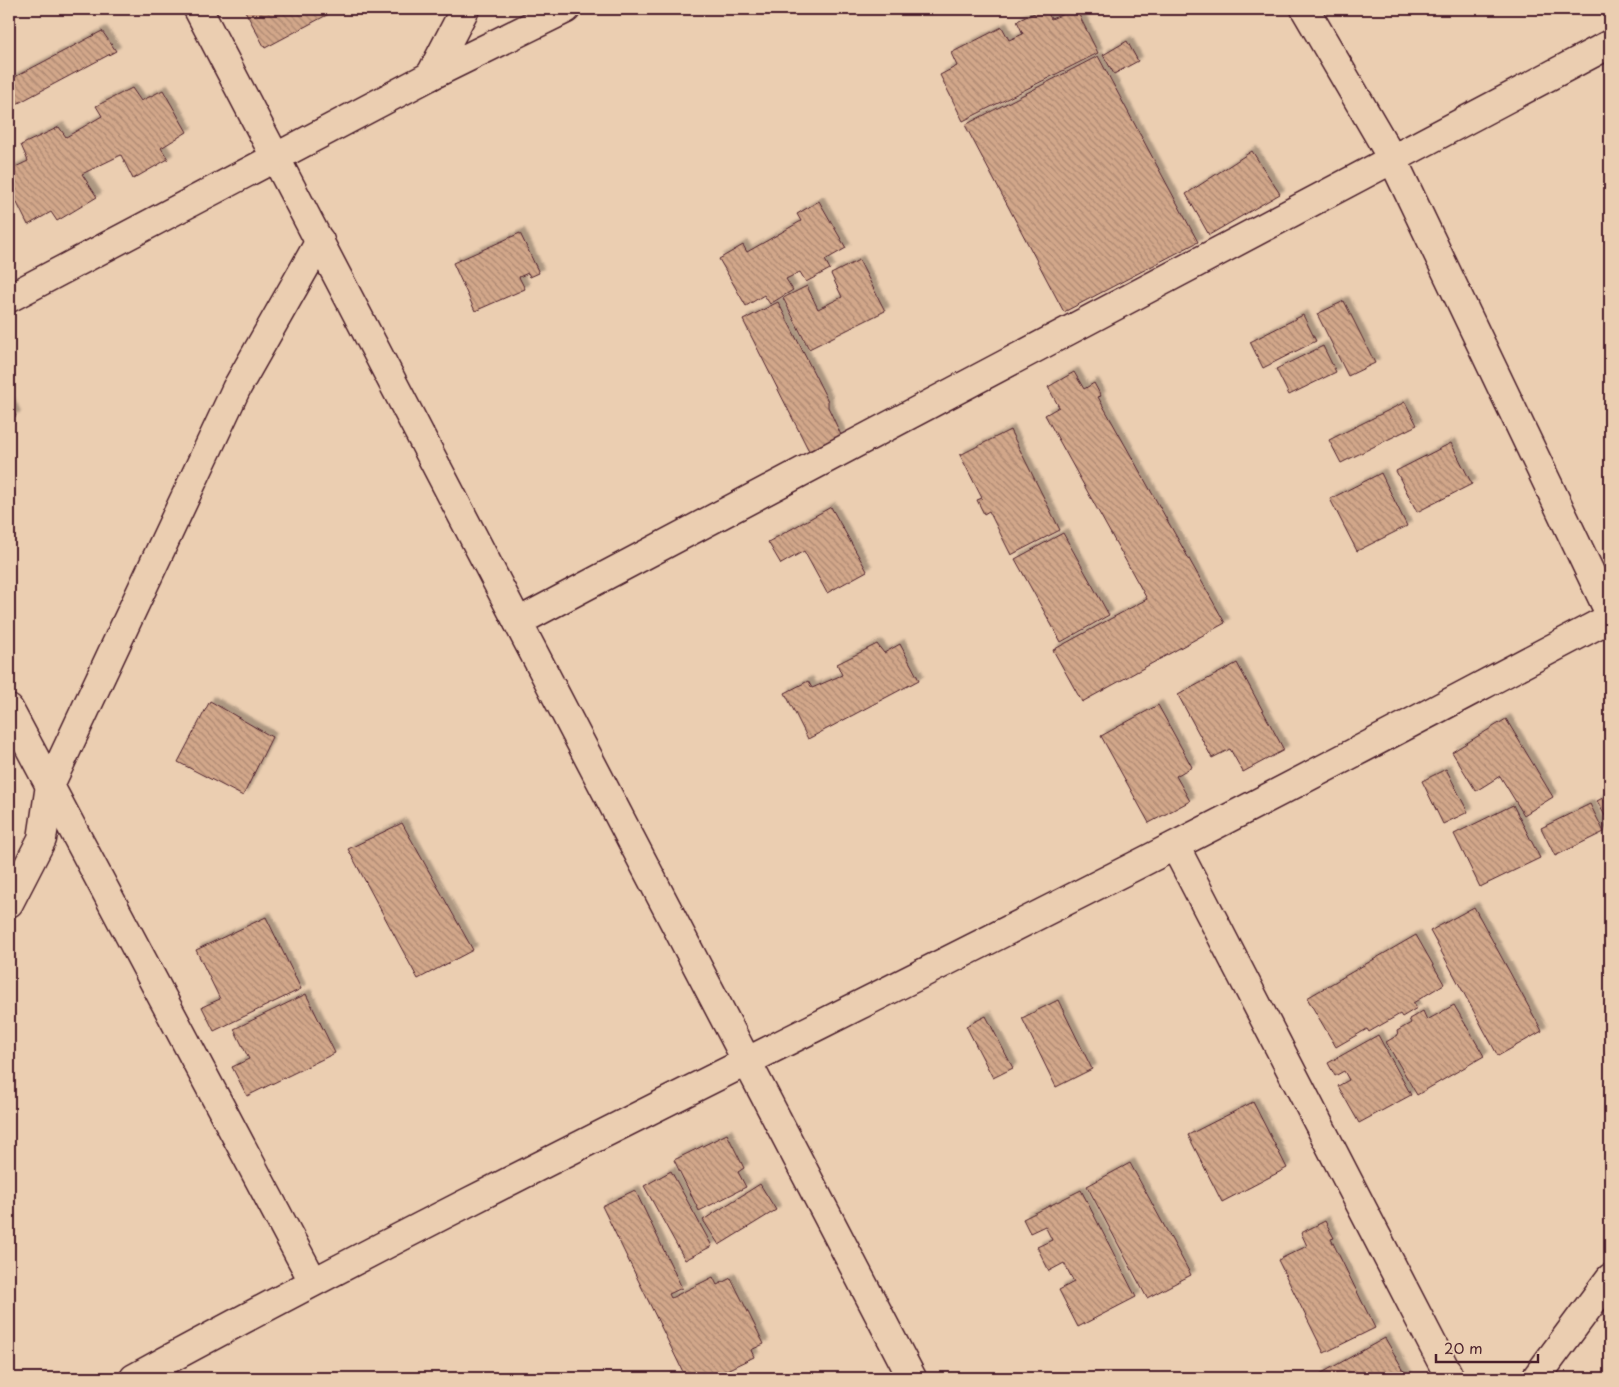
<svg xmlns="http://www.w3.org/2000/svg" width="1619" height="1387" viewBox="0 0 1619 1387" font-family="'Playpen Sans',sans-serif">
<defs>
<pattern id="building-back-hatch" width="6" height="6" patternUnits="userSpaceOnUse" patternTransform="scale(1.25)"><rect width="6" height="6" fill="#d2a78a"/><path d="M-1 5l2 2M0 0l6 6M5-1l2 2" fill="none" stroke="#ac8771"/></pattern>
<filter id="shadow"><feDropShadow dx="4.5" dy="-4.5" stdDeviation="1" flood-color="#0004"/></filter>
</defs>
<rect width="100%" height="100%" fill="#ebceb1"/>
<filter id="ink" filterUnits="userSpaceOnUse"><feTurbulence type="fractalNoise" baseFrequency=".02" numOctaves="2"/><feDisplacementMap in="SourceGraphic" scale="10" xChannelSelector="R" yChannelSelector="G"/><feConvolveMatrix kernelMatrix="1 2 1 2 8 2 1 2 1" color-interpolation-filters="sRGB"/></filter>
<g filter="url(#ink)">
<!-- building -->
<g fill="url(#building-back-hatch)" stroke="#4a1f2b" filter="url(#shadow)">
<path d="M244 9H338L265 48Z"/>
<path d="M1043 9H1046L1051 19 1076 9 1098 53 963 121 940 75 957 66 951 53 1002 27 1009 40 1023 34 1017 21Z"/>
<path d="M102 31 116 51 9 108V80Z"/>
<path d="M1127 41 1138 61 1114 74 1103 55Z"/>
<path d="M1098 56 1198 242 1064 312 965 125Z"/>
<path d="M132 88 141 101 163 90 187 132 161 148 168 159 133 179 121 155 82 174 97 197 57 221 51 212 28 225 9 187V170L28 161 21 145 59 127 66 137 102 116 96 106Z"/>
<path d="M1252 151 1280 194 1209 235 1186 194Z"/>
<path d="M819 201 846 248 825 260 830 269 806 282 800 272 786 279 793 290 770 304 764 295 746 306 719 259 743 245 747 252 770 239 801 221 797 214Z"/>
<path d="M520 233 539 273 530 277 528 273 519 277 525 289 475 311 453 263Z"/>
<path d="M859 260 885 311 809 349 783 298 807 286 818 309 842 297 831 274Z"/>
<path d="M1344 301 1375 363 1348 376 1317 314Z"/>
<path d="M778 302 828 401V407L841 435 809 451 743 320Z"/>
<path d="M1303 315 1316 341 1263 368 1250 342Z"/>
<path d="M1323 346 1336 372 1289 395 1276 369Z"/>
<path d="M1074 372 1084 389 1094 383 1101 396 1098 397 1225 623 1082 702 1053 650 1147 599 1045 415 1059 407 1048 387Z"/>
<path d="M9 401 16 416 9 419Z"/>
<path d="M1405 402 1417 425 1341 463 1329 440Z"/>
<path d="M1010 430 1060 530 1011 555 989 511 984 514 977 500 982 498 960 455Z"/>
<path d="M1451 443 1472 484 1417 512 1396 471Z"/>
<path d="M1381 473 1407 526 1357 551 1330 499Z"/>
<path d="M831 507 867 571 827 593 804 551 781 564 768 542Z"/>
<path d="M1063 533 1109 615 1061 642 1015 559Z"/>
<path d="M877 644 884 653 900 644 919 680 808 739 785 693 808 681 812 688 842 675 837 664Z"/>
<path d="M1237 663 1284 750 1243 772 1230 749 1212 758 1178 695Z"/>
<path d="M210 701 272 737 243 796 178 762Z"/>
<path d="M1158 705 1192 767 1176 776 1190 801 1149 823 1101 736Z"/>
<path d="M1506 719 1553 797 1524 815 1500 776 1476 791 1452 752Z"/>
<path d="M1446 769 1468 812 1443 824 1422 781Z"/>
<path d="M1610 794V825L1597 801Z"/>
<path d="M1590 804 1604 832 1555 856 1541 828Z"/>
<path d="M1513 805 1540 858 1480 887 1454 834Z"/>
<path d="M402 823 473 950 418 979 348 849Z"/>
<path d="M1474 907 1542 1031 1498 1056 1430 931Z"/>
<path d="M266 917 301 989 214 1031 202 1007 220 999 196 950Z"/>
<path d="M1416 935 1444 984 1413 1003 1417 1008 1402 1017 1400 1014 1369 1032 1367 1029 1336 1047 1307 998Z"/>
<path d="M306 994 335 1053 247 1096 232 1067 249 1059 234 1029Z"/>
<path d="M1058 1000 1092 1069 1056 1087 1022 1018Z"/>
<path d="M1454 1005 1484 1056 1417 1095 1386 1042 1398 1035 1397 1031 1411 1023 1409 1019 1423 1011 1427 1020Z"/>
<path d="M986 1016 1013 1068 993 1078 966 1026Z"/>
<path d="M1378 1035 1411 1095 1359 1123 1338 1086 1349 1080 1344 1071 1335 1076 1328 1063Z"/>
<path d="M1253 1102 1287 1168 1222 1202 1188 1135Z"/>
<path d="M727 1134 744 1168 738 1172 746 1187 699 1211 674 1160Z"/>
<path d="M1130 1163 1191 1275 1147 1298 1087 1186Z"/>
<path d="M671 1171 712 1246 685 1260 644 1186Z"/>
<path d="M760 1184 776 1210 719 1245 703 1220Z"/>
<path d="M635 1190 682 1288 669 1294 671 1298 713 1277 717 1285 731 1278 764 1344 751 1350 754 1357 710 1378H686L602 1206Z"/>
<path d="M1081 1190 1136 1297 1078 1327 1059 1290 1074 1282 1064 1263 1049 1271 1037 1247 1052 1240 1045 1226 1030 1233 1023 1219Z"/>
<path d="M1325 1221 1334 1238 1331 1239 1375 1328 1324 1353 1278 1260 1307 1246 1301 1233Z"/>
<path d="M1385 1338 1408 1378H1322L1320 1374Z"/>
</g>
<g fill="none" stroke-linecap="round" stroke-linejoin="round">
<!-- street casing -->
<g stroke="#4a1f2b" stroke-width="31">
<g id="street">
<path d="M198 9 912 1378"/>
<path d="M1305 9 1393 160 1610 614"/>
<path d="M430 76 465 9"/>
<path d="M9 298 430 76 566 9"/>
<path d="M518 622 1610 44"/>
<path d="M9 709 313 1281"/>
<path d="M1175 846 1450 1378"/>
<path d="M9 903 42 839 50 785 236 389 320 241"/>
<path d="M134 1378C476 1192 827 1024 1174 846 1320 772 1465 694 1610 618"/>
<path d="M1536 1378 1610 1278"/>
</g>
</g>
<!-- street -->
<use href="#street" stroke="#ebceb1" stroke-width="28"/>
</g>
</g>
<!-- margin -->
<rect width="1619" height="1387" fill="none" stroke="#ebceb1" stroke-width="30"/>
<rect x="15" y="15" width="1589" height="1357" fill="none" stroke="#4a1f2b" stroke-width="2" filter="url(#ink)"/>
<!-- scale -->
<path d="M1436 1354v8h102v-8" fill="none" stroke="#4a1f2b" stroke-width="2.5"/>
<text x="1444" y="1354" font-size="15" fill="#4a1f2b" stroke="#ebceb1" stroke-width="4" paint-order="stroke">20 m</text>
</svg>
